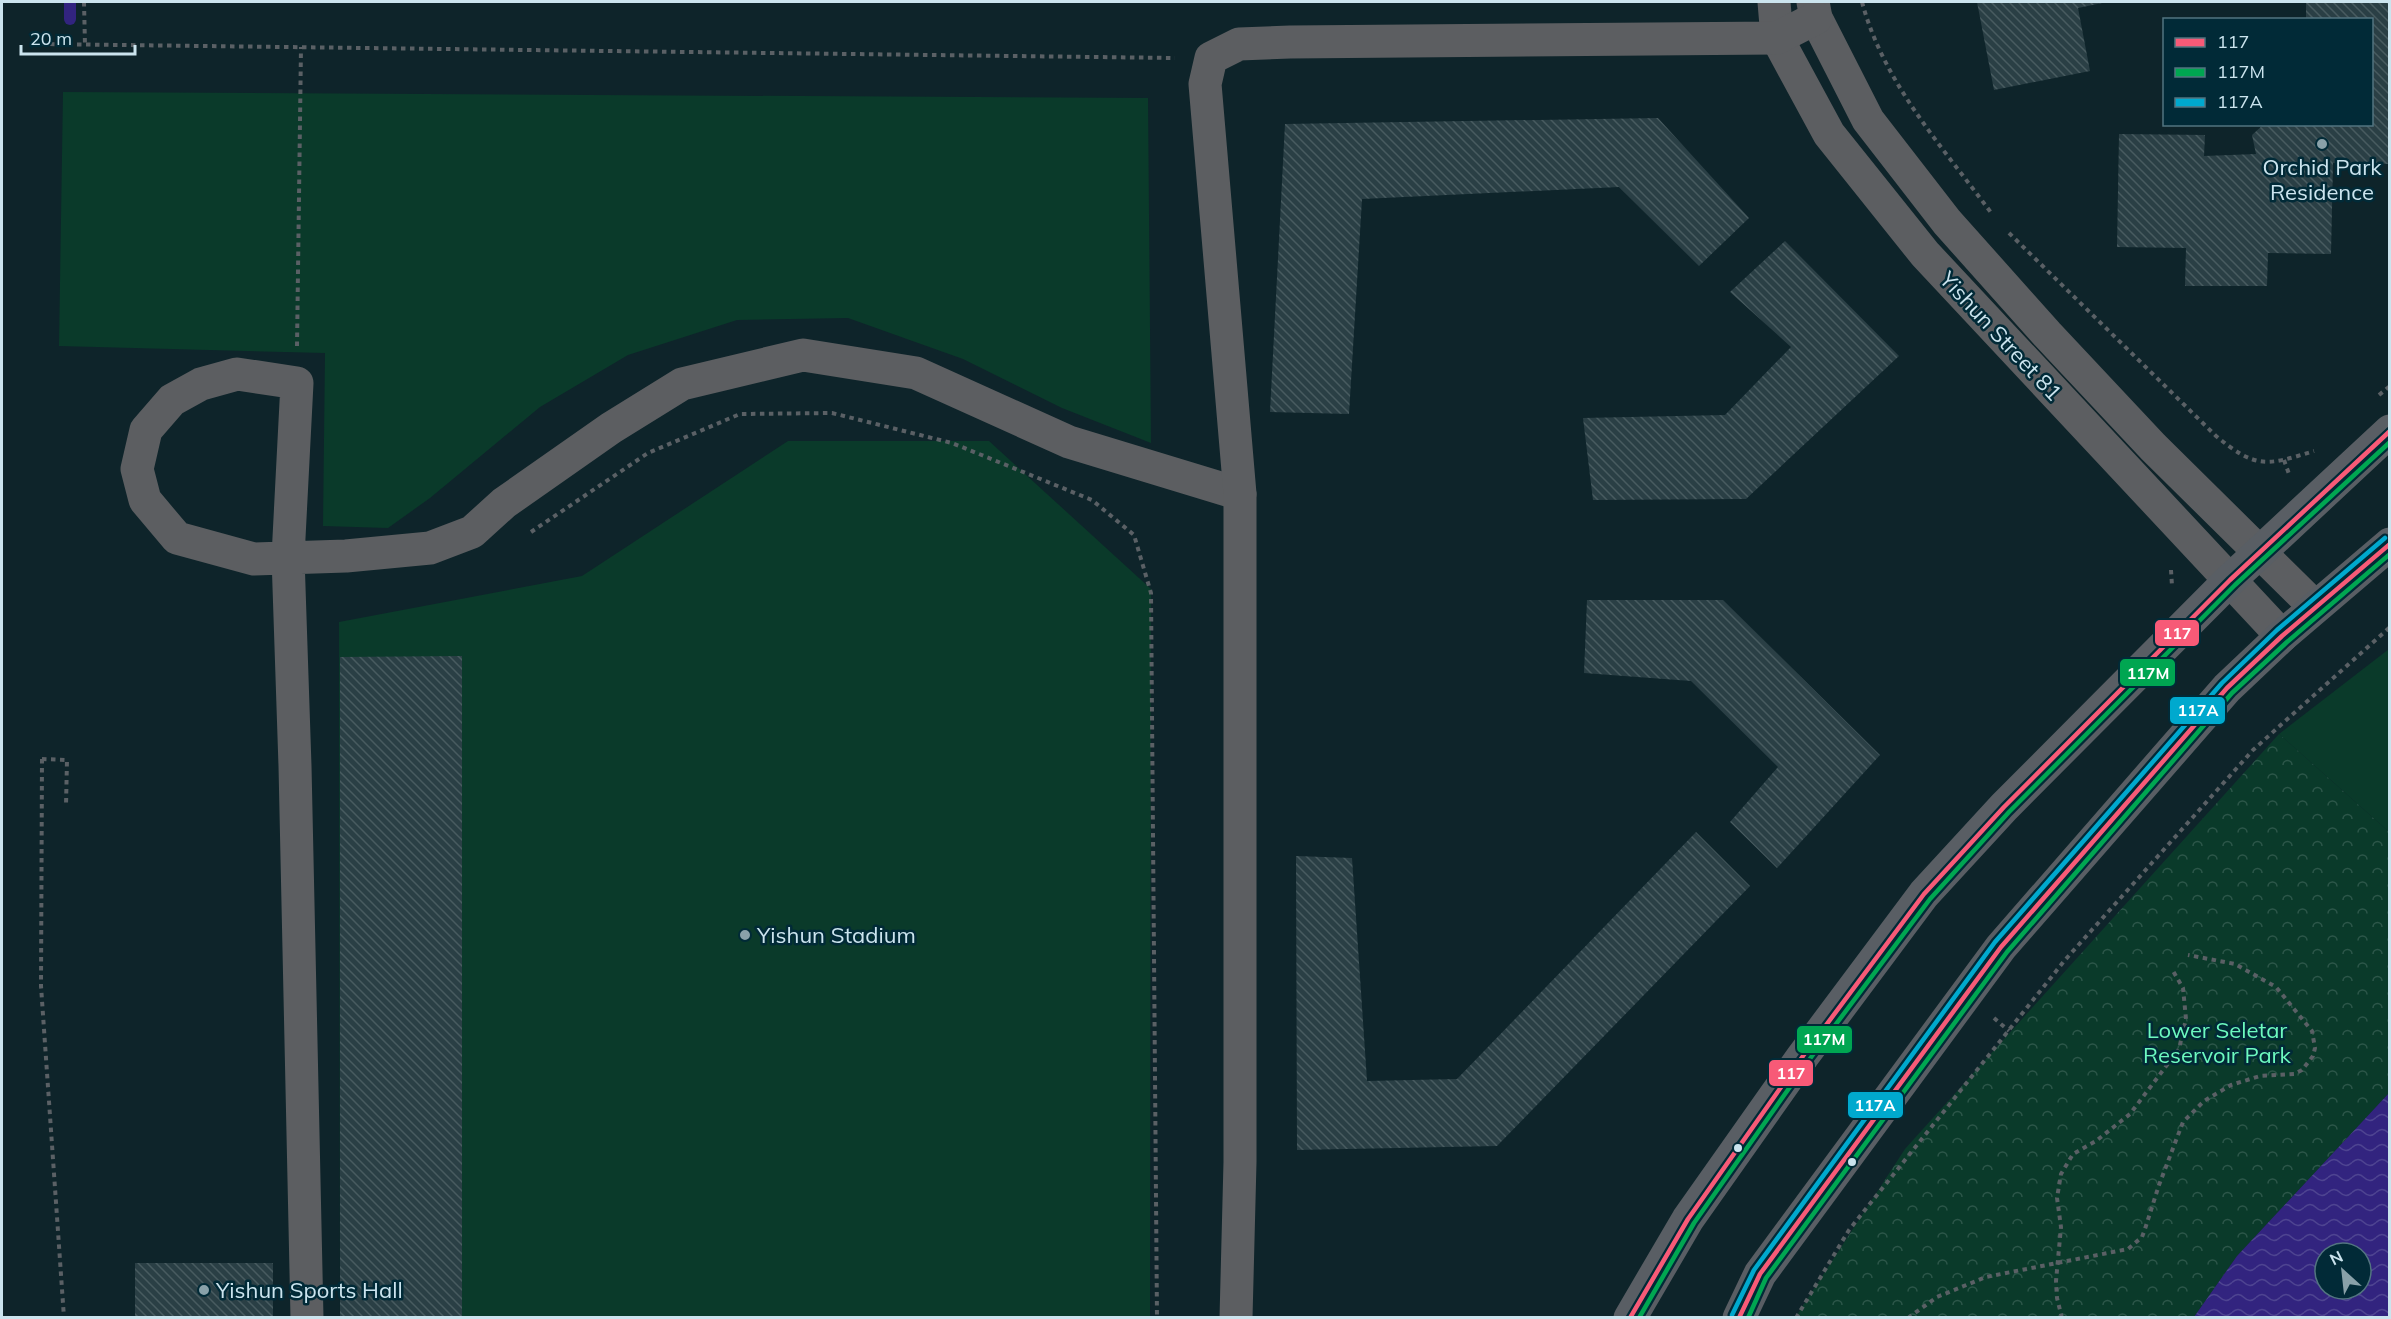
<svg xmlns="http://www.w3.org/2000/svg" width="2391" height="1319" viewBox="0 0 2391 1319" font-family="Mulish,sans-serif">
<defs>
<pattern id="park-crowns" width="20" height="18" patternUnits="userSpaceOnUse" patternTransform="scale(1.5)"><rect width="20" height="18" fill="#0a3a2a"/><path d="M2 6a3 3 0 1 1 6 0M12 15a3 3 0 1 1 6 0" fill="none" stroke="#2c5649"/></pattern>
<pattern id="water-waves" width="16" height="10" patternUnits="userSpaceOnUse" patternTransform="scale(1.5)"><rect width="16" height="10" fill="#32247f"/><path d="M0 5q4-4 8 0t8 0" fill="none" stroke="#4e4491"/></pattern>
<pattern id="building-back-hatch" width="6" height="6" patternUnits="userSpaceOnUse" patternTransform="scale(1.5)"><rect width="6" height="6" fill="#2a3f45"/><path d="M-1 5l2 2M0 0l6 6M5-1l2 2" fill="none" stroke="#485b60"/></pattern>
</defs>
<rect width="100%" height="100%" fill="#0e242a"/>
<!-- grass -->
<g fill="#0a3a2a">
<path d="M63 92 1148 98 1151 443 1062 408 963 359 848 318 737 320 628 355 540 407 430 498 388 528 323 526 325 353 59 346Z"/>
<path d="M788 441H989L1151 589 1150 1317H340L339 622 582 576Z"/>
<path d="M2389 649V832L2279 734Z"/>
</g>
<!-- park -->
<path fill="url(#park-crowns)" d="M2279 734 2389 832V1093L2237 1256 2194 1317 1795 1318 1905 1149Z"/>
<!-- water -->
<path fill="url(#water-waves)" fill-rule="evenodd" d="M2389 1093V1317H2194L2237 1256ZM2325 1253H2361V1289H2325Z"/>
<g fill="none" stroke-linecap="round" stroke-linejoin="round">
<!-- stream -->
<path stroke="#32247f" stroke-width="12" d="M70 2V19"/>
</g>
<!-- building -->
<g fill="url(#building-back-hatch)">
<path d="M1977 2H2107L2078 8 2090 71 1994 90Z"/>
<path d="M2306 2H2390V164L2333 163 2331 254 2268 253 2267 286H2185L2186 248 2117 247 2119 134 2205 135 2204 156 2256 154 2252 135 2264 124H2372V20H2306Z"/>
<path d="M1658 118 1749 218 1699 266 1619 187 1362 199 1349 414 1270 412 1285 124Z"/>
<path d="M1785 241 1899 356 1746 499 1593 500 1583 418 1725 415 1791 347 1730 292Z"/>
<path d="M1587 600H1723L1880 755 1777 868 1730 822 1778 767 1691 681 1584 673Z"/>
<path d="M462 656V1318H340V657Z"/>
<path d="M1696 832 1750 886 1497 1146 1297 1150 1296 856 1352 858 1367 1081 1457 1079Z"/>
<rect x="135" y="1263" width="138" height="55"/>
</g>
<g fill="none" stroke-linecap="round" stroke-linejoin="round">
<!-- path -->
<g stroke="#5a6065" stroke-width="4" stroke-dasharray="4.5 4.5" stroke-linecap="butt">
<path d="M84 2 85 45"/>
<path d="M1862 2C1884 84 1942 146 1992 214"/>
<path d="M41 44 1175 58"/>
<path d="M2009 233 2216 436C2256 469 2266 466 2314 451"/>
<path d="M297 346 301 47"/>
<path d="M2379 395 2390 386"/>
<path d="M2284 460 2289 474"/>
<path d="M531 532 648 453 740 414 832 413 952 443 1092 500 1134 535 1151 593 1157 1318"/>
<path d="M2171 570 2172 586"/>
<path d="M42 759 41 986 64 1318"/>
<path d="M42 759 67 760 66 806"/>
<path d="M1994 1018 2009 1031"/>
<path d="M1796 1318 1849 1230 2065 960 2253 750 2390 627"/>
<path d="M1908 1318 1937 1297 1986 1277 2128 1249 2142 1237 2145 1229 2159 1185 2183 1122 2204 1101 2231 1085 2260 1076 2294 1074 2302 1070 2313 1056 2315 1048 2312 1031 2276 987 2235 964 2188 955"/>
<path d="M2062 1318 2057 1298 2056 1281 2061 1227 2057 1198 2061 1174 2073 1154 2096 1141 2130 1114 2179 1049 2186 1019 2183 988 2173 971"/>
</g>
<!-- minor -->
<g stroke="#5c5e61" stroke-width="33">
<path d="M1774 2 1777 38 1829 134 1925 254 2282 636"/>
<path d="M1813 2 1816 18 1868 120 1947 222 2047 334 2153 447 2315 607"/>
<path d="M307 1318 295 766 288 557 297 383 237 374 201 384 172 400 146 430 137 469 145 500 177 538 254 559 346 556 430 548 472 532 504 503 611 428 682 384 803 355 916 373 1069 442 1240 494"/>
<path d="M1236 1318 1240 1162V494L1205 84 1211 58 1239 44 1290 42 1777 38 1816 18"/>
</g>
<!-- major -->
<g stroke="#595e64" stroke-width="33">
<path d="M1630 1318 1688 1219 1803 1056 1924 894 2004 807 2230 580 2390 431"/>
<path d="M1739 1318 1760 1274 2001 947 2227 688 2282 636 2390 544"/>
</g>
<!-- bus-1 casing -->
<g stroke="#012a37" stroke-width="9">
<g id="bus-1">
<path d="M1630 1318 1688 1219 1803 1056 1924 894 2004 807 2230 580 2390 431"/>
<path d="M1739 1318 1760 1274 2001 947 2227 688 2282 636 2390 544"/>
</g>
</g>
<!-- bus-2 casing -->
<g stroke="#012a37" stroke-width="9">
<g id="bus-2">
<path d="M1639 1318 1694 1223 1809 1060 1930 899 2009 812 2235 585 2390 442"/>
<path d="M1748 1318 1766 1278 2007 952 2232 693 2287 642 2390 554"/>
</g>
</g>
<!-- bus-3 casing -->
<g stroke="#012a37" stroke-width="9">
<path id="bus-3" d="M1732 1315 1754 1270 1995 942 2222 683 2277 630 2385 538"/>
</g>
<!-- bus-1 -->
<use href="#bus-1" stroke="#f75a77" stroke-width="4.5"/>
<!-- bus-2 -->
<use href="#bus-2" stroke="#00a651" stroke-width="4.5"/>
<!-- bus-3 -->
<use href="#bus-3" stroke="#00a9ce" stroke-width="4.5"/>
</g>
<!-- markers -->
<g fill="#89a1a9" stroke="#012a37" stroke-width="2">
<circle cx="2322" cy="144" r="6"/>
<circle cx="745" cy="935" r="6"/>
<circle cx="204" cy="1290" r="6"/>
</g>
<g fill="#cbe4ee" stroke="#012a37" stroke-width="2">
<circle cx="1738" cy="1148" r="5"/>
<circle cx="1852" cy="1162" r="5"/>
</g>
<g text-anchor="middle" dominant-baseline="central" stroke-width="5" stroke-linejoin="round" paint-order="stroke">
<!-- poi labels -->
<g font-size="22" fill="#cbe4ee" stroke="#012a37" text-anchor="start">
<text x="2322" y="167" text-anchor="middle">Orchid Park<tspan x="2322" dy="25">Residence</tspan></text>
<text x="757" y="935">Yishun Stadium</text>
<text x="216" y="1290">Yishun Sports Hall</text>
</g>
<!-- street labels -->
<g font-size="22" fill="#cbe4ee" stroke="#012a37">
<text transform="translate(2001 336) rotate(47)">Yishun Street 81</text>
</g>
<!-- park labels -->
<g font-size="22" fill="#6df9bf" stroke="#012a37">
<text x="2217" y="1030">Lower Seletar<tspan x="2217" dy="25">Reservoir Park</tspan></text>
</g>
</g>
<g stroke="#012a37" stroke-width="2">
<rect x="2154" y="619" width="46" height="28" rx="6" fill="#f75a77"/>
<rect x="2119" y="658" width="57" height="29" rx="6" fill="#00a651"/>
<rect x="2169" y="696" width="57" height="29" rx="6" fill="#00a9ce"/>
<rect x="1796" y="1025" width="57" height="29" rx="6" fill="#00a651"/>
<rect x="1768" y="1059" width="46" height="28" rx="6" fill="#f75a77"/>
<rect x="1847" y="1091" width="57" height="28" rx="6" fill="#00a9ce"/>
</g>
<g font-size="16" text-anchor="middle" font-weight="bold" fill="#fff">
<text x="2177" y="639">117</text>
<text x="2148" y="679">117M</text>
<text x="2198" y="716">117A</text>
<text x="1824" y="1045">117M</text>
<text x="1791" y="1079">117</text>
<text x="1875" y="1111">117A</text>
</g>
<!-- border -->
<rect width="2391" height="1319" fill="none" stroke="#cbe4ee" stroke-width="6"/>
<!-- legend -->
<rect x="2163" y="18" width="210" height="108" fill="#012a37" stroke="#527480" stroke-width="1.5"/>
<rect x="2175" y="38" width="30" height="9" fill="#f75a77" stroke="#527480" stroke-width="1.5"/>
<text x="2217" y="48" font-size="18" fill="#cbe4ee">117</text>
<rect x="2175" y="68" width="30" height="9" fill="#00a651" stroke="#527480" stroke-width="1.5"/>
<text x="2217" y="78" font-size="18" fill="#cbe4ee">117M</text>
<rect x="2175" y="98" width="30" height="9" fill="#00a9ce" stroke="#527480" stroke-width="1.5"/>
<text x="2217" y="108" font-size="18" fill="#cbe4ee">117A</text>
<!-- north arrow -->
<g transform="translate(2343 1271) rotate(333)"><circle r="28" fill="#012a37" stroke="#527480" stroke-width="1.5"/>
<path d="M0-4.5L10 22L0 15L-10 22Z" fill="#89a1a9"/>
<text y="-9" font-size="16" font-weight="bold" text-anchor="middle" fill="#cbe4ee">N</text>
</g>
<!-- scale -->
<path d="M21 45v9h114v-9" fill="none" stroke="#cbe4ee" stroke-width="3"/>
<text x="30" y="45" font-size="18" fill="#cbe4ee" stroke="#012a37" stroke-width="4.5" paint-order="stroke">20 m</text>
</svg>
